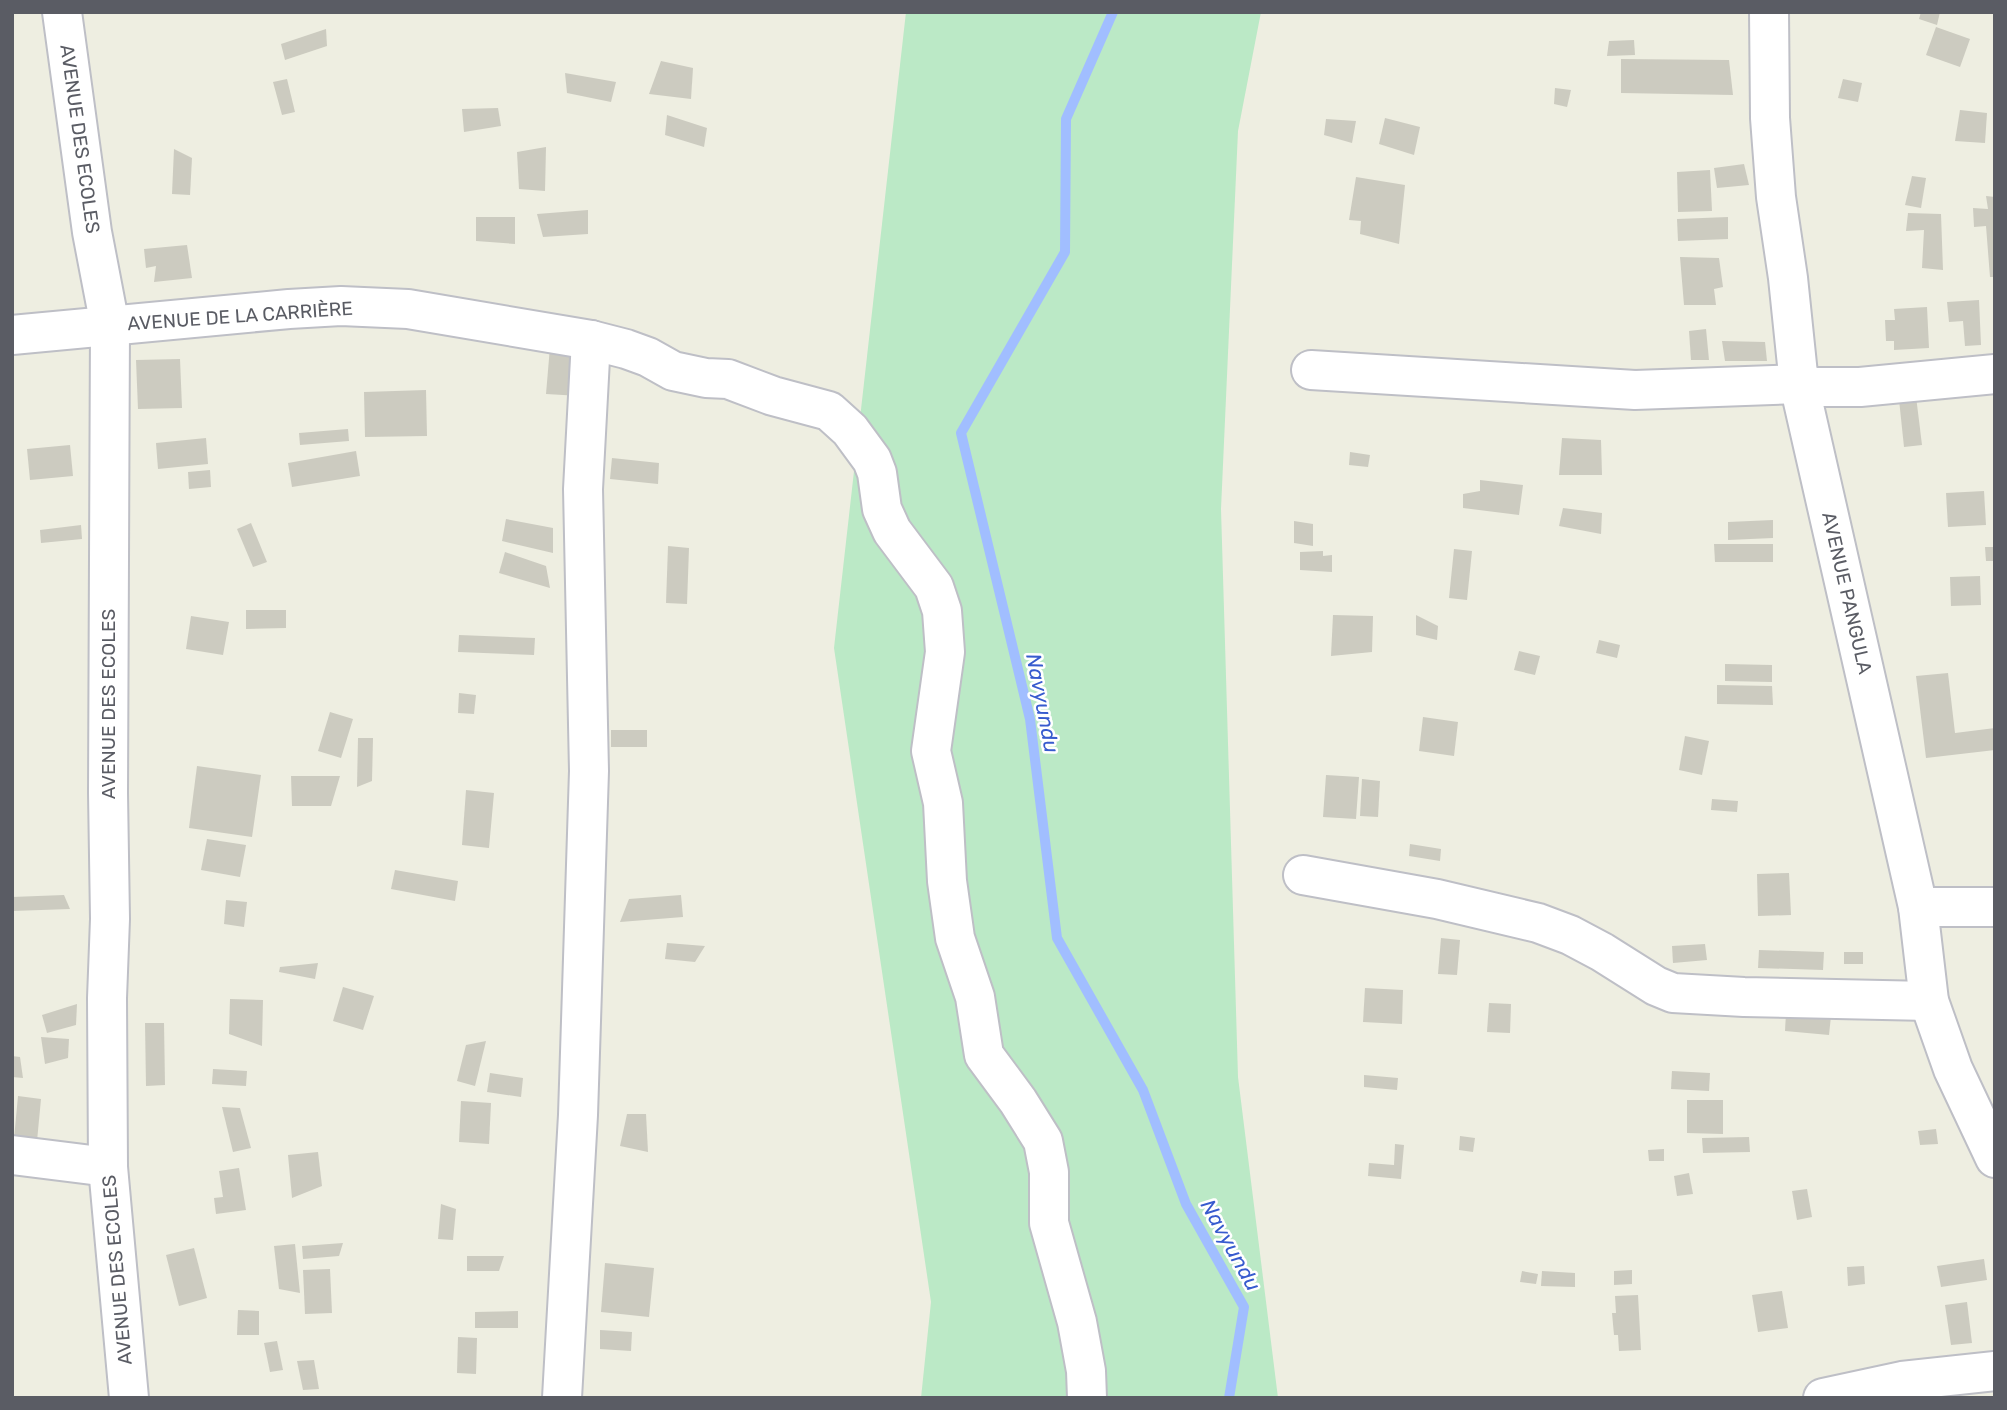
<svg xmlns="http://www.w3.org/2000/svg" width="2007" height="1410" viewBox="0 0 2007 1410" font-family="Rubik,sans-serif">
<rect width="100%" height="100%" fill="#eeeee1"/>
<!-- green -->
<path fill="#bbe9c6" d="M906 12H1261L1238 131 1221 509 1238 1077 1278 1398H921L931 1302 834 648Z"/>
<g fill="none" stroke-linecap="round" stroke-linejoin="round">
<!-- stream -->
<path stroke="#a1beff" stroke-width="10" d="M1113 12 1066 119 1065 252 961 433 1030 719 1057 938 1143 1090 1186 1204 1244 1307 1229 1398"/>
</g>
<!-- building -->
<g fill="#cccbc0">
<path d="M1921 12H1940L1937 25 1919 19Z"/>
<path d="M1936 27 1970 39 1960 67 1926 55Z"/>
<path d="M326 29 327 46 285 60 281 44Z"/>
<path d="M1634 40 1635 55 1607 56 1609 41Z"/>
<path d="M1621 59 1729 60 1733 95 1621 93Z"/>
<path d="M661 61 693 68 691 99 649 94Z"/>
<path d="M565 73 616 82 611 102 567 93Z"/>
<path d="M287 79 295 112 282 115 273 82Z"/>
<path d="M1843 79 1862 83 1858 102 1838 98Z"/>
<path d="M1555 88 1571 90 1567 107 1554 104Z"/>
<path d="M498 108 501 126 464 132 462 109Z"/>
<path d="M1960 110 1987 113 1985 143 1955 141Z"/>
<path d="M667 115 707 128 704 147 665 135Z"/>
<path d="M1385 118 1420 127 1414 155 1379 144Z"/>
<path d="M1326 119 1356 121 1352 143 1324 135Z"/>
<path d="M546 147 545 191 519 189 517 152Z"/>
<path d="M174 149 192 158 190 195 172 194Z"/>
<path d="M1744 164 1749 185 1717 188 1714 168Z"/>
<path d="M1710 170 1712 211 1678 212 1677 172Z"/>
<path d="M1912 176 1926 178 1921 208 1905 205Z"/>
<path d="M1356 177 1405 185 1399 244 1360 234 1361 221 1349 220Z"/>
<path d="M1986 196 1995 197V277H1990L1986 226 1974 227 1973 208 1988 209Z"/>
<path d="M588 210V234L543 237 537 214Z"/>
<path d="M1908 213 1941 214 1943 270 1922 268 1924 230 1906 231Z"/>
<path d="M476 217H515V244L476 241Z"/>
<path d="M1728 217V239L1678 241 1677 219Z"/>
<path d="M187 245 192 278 154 282 156 266 146 268 144 249Z"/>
<path d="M1680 257 1719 258 1723 287 1714 289 1716 305H1684Z"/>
<path d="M1979 300 1981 345 1965 346 1963 321 1949 322 1947 302Z"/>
<path d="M1927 307 1929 348 1894 350V341H1886L1885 320H1895L1894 309Z"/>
<path d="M1706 329 1709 360H1691L1689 331Z"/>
<path d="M1722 341 1765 342 1767 361H1725Z"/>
<path d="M550 347 587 353 580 396 546 394Z"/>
<path d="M180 359 182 408 138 409 136 360Z"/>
<path d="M1915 388 1922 445 1904 447 1898 390Z"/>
<path d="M426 390 427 436 365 437 364 392Z"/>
<path d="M348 429 349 441 300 445 299 433Z"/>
<path d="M206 438 208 464 158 469 156 443Z"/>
<path d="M1562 438 1601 440 1602 475H1559Z"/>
<path d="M70 445 73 476 30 480 27 449Z"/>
<path d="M356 451 360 476 292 487 288 463Z"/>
<path d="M1350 452 1370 455 1368 467 1349 465Z"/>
<path d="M612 458 659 463 658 484 610 479Z"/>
<path d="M210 470 211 487 189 489 188 472Z"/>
<path d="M1480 480 1523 485 1519 515 1463 508V494L1480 491Z"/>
<path d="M1984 491 1986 525 1948 527 1946 493Z"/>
<path d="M1563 508 1602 513 1601 534 1559 526Z"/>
<path d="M506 519 553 528V553L502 541Z"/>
<path d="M1773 520V538L1728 540V522Z"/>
<path d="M1294 521 1313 524V546L1294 543Z"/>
<path d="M251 523 267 562 253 567 237 529Z"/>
<path d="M81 525 82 539 41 543 40 530Z"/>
<path d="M1714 544H1773V562H1715Z"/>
<path d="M668 546 689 548 687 604 666 603Z"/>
<path d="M1985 547H1995V561H1986Z"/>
<path d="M1454 549 1472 551 1467 600 1449 598Z"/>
<path d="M1323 551V556L1332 555V572L1300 570V552Z"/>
<path d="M505 552 546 566 550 588 499 573Z"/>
<path d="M1980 576 1981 605 1951 606 1950 577Z"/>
<path d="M246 610H286V628L246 629Z"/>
<path d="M1333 615 1373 616 1372 652 1331 656Z"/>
<path d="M1416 615 1438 626 1437 640 1416 635Z"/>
<path d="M191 616 229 622 223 655 186 649Z"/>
<path d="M459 635 535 638 534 655 458 652Z"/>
<path d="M1599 640 1620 645 1617 658 1596 653Z"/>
<path d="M1519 651 1540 656 1535 675 1514 670Z"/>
<path d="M1725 664 1772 665V682L1725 681Z"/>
<path d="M1948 673 1955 733 1995 728V750L1926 758 1916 676Z"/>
<path d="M1717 685 1772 686 1773 705 1717 704Z"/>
<path d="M459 693 476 695 474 714 458 713Z"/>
<path d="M330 712 353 719 341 758 318 751Z"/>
<path d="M1423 717 1458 722 1454 756 1419 751Z"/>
<rect x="611" y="730" width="36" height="17"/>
<path d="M1685 736 1709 741 1702 775 1679 770Z"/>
<path d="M358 738H373L372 781 357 787Z"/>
<path d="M197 766 261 775 252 837 189 828Z"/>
<path d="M1326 775 1359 777 1356 819 1323 817Z"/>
<path d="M291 776H340L331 806H292Z"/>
<path d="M1362 779 1380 781 1378 817 1360 816Z"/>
<path d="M466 790 494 793 489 848 462 845Z"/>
<path d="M1712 799 1738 801 1737 812 1711 810Z"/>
<path d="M207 839 246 845 240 877 201 870Z"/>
<path d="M1410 844 1441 849 1440 861 1409 856Z"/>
<path d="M395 870 458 881 455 901 391 889Z"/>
<path d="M1789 873 1791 915 1758 916 1757 874Z"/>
<path d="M64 895 70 909 12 911V897Z"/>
<path d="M681 895 683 917 620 922 629 899Z"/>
<path d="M226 900 247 902 244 927 224 924Z"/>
<path d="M1441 938 1460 940 1457 975 1438 974Z"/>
<path d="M667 943 705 946 695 962 665 959Z"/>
<path d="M1705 944 1707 960 1673 963 1672 946Z"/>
<path d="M1759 950 1824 952 1823 970 1758 968Z"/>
<rect x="1844" y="952" width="19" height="12"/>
<path d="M318 963 315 979 279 972 280 967Z"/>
<path d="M343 987 374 996 363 1030 333 1021Z"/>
<path d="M1365 988 1403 990 1402 1024 1363 1022Z"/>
<path d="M230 999 263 1000 262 1046 229 1034Z"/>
<path d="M1489 1003 1511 1004 1510 1033 1487 1032Z"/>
<path d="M77 1004 76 1025 47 1033 42 1015Z"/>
<path d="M1786 1013 1831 1016 1829 1035 1785 1031Z"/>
<path d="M145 1023H164L165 1085 146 1086Z"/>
<path d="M41 1037 69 1039 68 1058 45 1064Z"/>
<path d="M486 1041 475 1086 457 1081 466 1045Z"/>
<path d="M12 1056 20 1057 23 1078 12 1077Z"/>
<path d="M213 1069 247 1071 246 1086 212 1084Z"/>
<path d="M1672 1071 1710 1073 1709 1091 1671 1089Z"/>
<path d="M490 1073 523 1078 521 1097 487 1092Z"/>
<path d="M1364 1075 1398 1078 1397 1090 1364 1087Z"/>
<path d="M18 1096 41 1099 37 1141 14 1139Z"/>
<path d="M1687 1100H1723V1134L1687 1133Z"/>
<path d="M461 1101 491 1103 489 1144 459 1142Z"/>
<path d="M222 1107 240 1108 251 1148 233 1152Z"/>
<path d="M627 1114H646L648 1152 620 1146Z"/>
<path d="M1936 1129 1938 1144 1920 1145 1918 1131Z"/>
<path d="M1460 1136 1475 1138 1473 1152 1459 1150Z"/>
<path d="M1749 1137 1750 1152 1703 1153 1702 1138Z"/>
<path d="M1395 1144 1404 1145 1401 1179 1368 1176 1369 1163 1394 1165Z"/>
<path d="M1664 1149V1161H1649L1648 1150Z"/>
<path d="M318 1152 322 1186 292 1198 288 1155Z"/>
<path d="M239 1168 246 1210 216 1214 214 1198 223 1197 219 1171Z"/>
<path d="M1689 1173 1693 1194 1677 1196 1674 1176Z"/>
<path d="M1807 1189 1812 1217 1797 1220 1792 1191Z"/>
<path d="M441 1204 456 1209 453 1240 438 1239Z"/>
<path d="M343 1243 339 1256 303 1259 302 1246Z"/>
<path d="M295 1244 300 1293 279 1289 274 1246Z"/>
<path d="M194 1248 207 1298 179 1306 166 1255Z"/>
<path d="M467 1256H504L499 1271H467Z"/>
<path d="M1984 1259 1987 1280 1941 1287 1937 1266Z"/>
<path d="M605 1263 654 1268 649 1317 601 1312Z"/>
<path d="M1864 1266 1865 1284 1848 1286 1847 1267Z"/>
<path d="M330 1269 332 1313 305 1314 303 1270Z"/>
<path d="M1632 1270V1284L1614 1285V1271Z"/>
<path d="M1522 1271 1538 1274 1536 1284 1520 1282Z"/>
<path d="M1542 1271 1575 1273V1287L1541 1286Z"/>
<path d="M1782 1291 1788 1328 1758 1332 1752 1295Z"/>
<path d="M1638 1295 1641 1350 1619 1351 1618 1335H1614L1612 1313H1616L1615 1296Z"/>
<path d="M1967 1302 1972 1343 1951 1345 1945 1305Z"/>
<path d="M238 1310 259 1311V1335H237Z"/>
<path d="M518 1311V1328H475V1312Z"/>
<path d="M600 1330 632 1332 631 1351 600 1349Z"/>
<path d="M458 1337 477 1338 476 1374 457 1373Z"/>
<path d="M277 1341 283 1370 270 1372 264 1343Z"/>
<path d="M314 1360 319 1389 303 1390 297 1361Z"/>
</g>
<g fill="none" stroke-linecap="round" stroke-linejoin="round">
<!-- minor casing -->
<g stroke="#bebfc6" stroke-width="42">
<g id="minor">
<path d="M62 12 92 232 110 326 108 793 110 919 107 998 108 1167 129 1398"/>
<path d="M1769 12 1770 118 1776 197 1788 278 1799 384 1918 907 1929 1001 1953 1069 1995 1158"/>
<path d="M12 335 289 309 341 306 408 309 591 340 626 349 648 357 673 371 706 378 728 379 773 396 829 411 850 430 872 460 877 473 882 509 892 531 934 587 942 611 945 652 931 751 943 803 947 881 955 938 975 997 984 1055 1018 1101 1043 1141 1049 1172V1223L1077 1322 1086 1371 1087 1398"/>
<path d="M1311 370 1635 390 1799 384 1816 387H1860L1995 374"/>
<path d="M1303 875 1437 899 1538 923 1570 935 1602 952 1656 986 1673 993 1744 997 1929 1001"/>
<path d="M1918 907H1995"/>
<path d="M12 1155 108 1167"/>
<path d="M562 1398 578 1115 589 771 583 489 591 340"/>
<path d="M1823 1398 1902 1381 1995 1371"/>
</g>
</g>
<!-- minor -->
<use href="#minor" stroke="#fff" stroke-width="38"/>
</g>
<g text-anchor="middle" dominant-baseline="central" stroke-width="5" stroke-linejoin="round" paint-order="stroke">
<!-- street labels -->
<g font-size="19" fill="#5a5c64" stroke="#fff">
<text transform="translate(80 139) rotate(82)">AVENUE DES ECOLES</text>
<text transform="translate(240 316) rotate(-4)">AVENUE DE LA CARRIÈRE</text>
<text transform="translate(1847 593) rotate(77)">AVENUE PANGULA</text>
<text transform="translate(108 704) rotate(-90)">AVENUE DES ECOLES</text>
<text transform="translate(117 1270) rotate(-95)">AVENUE DES ECOLES</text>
</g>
<!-- water labels -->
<g font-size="21" font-style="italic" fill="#375bce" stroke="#fff">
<text transform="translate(1043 703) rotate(79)">Navyundu</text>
<text transform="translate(1231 1245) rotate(61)">Navyundu</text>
</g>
</g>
<!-- border -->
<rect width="2007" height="1410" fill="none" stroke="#5a5c64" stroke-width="28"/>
</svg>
